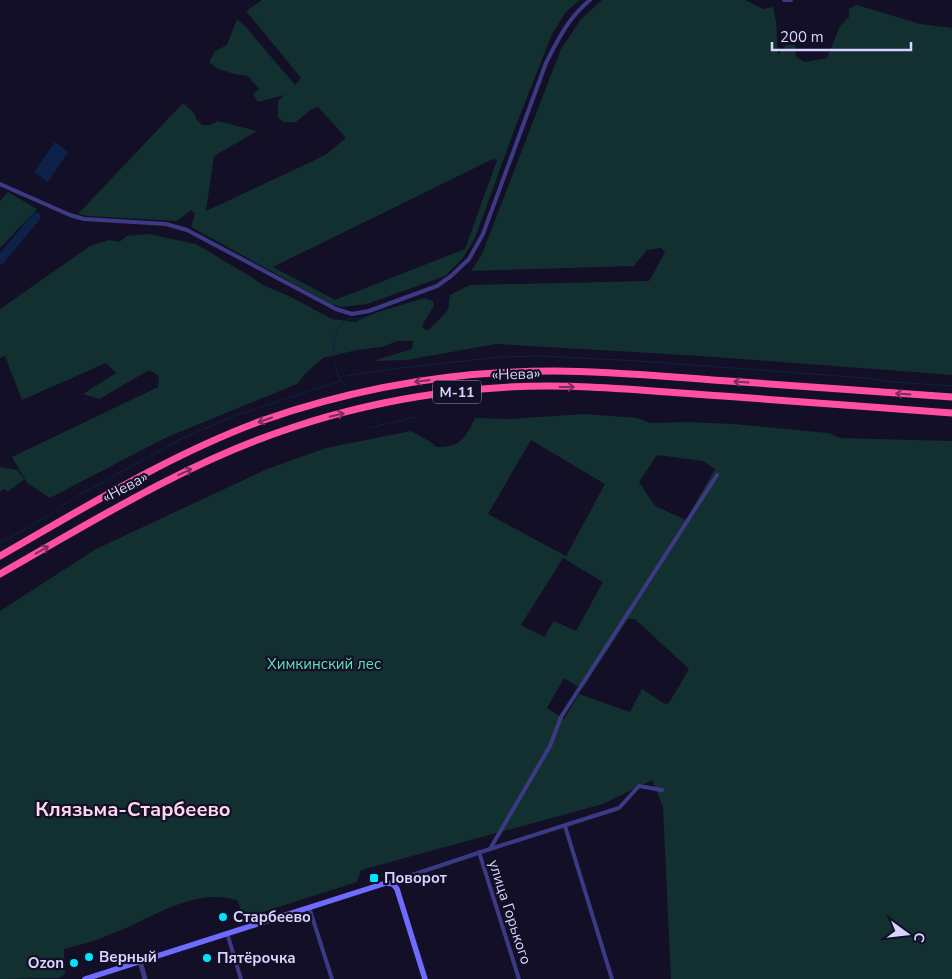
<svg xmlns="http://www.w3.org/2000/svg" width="952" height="979" viewBox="0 0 952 979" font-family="'Nunito Sans',sans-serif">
<rect width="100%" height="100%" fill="#130f26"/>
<!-- green -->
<g fill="#12302f" fill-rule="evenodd">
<path d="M262 0H580L566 12 552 34 515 128 475 238 462 259 445 276 367 304 342 307 331 304 191 227 195 213 191 210 177 221 87 216 78 214 183 103 195 114 196 119 202 125H210L218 121 257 131 214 156 206 211 313 161 327 154 346 138 318 107 310 110 296 122H284L278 118V101L284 95 258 102 253 94 259 89 248 76 234 74 216 68 209 62 215 51 227 45 237 19 245 26 295 85 301 78 246 11ZM493 159 497 160 465 249 335 300 273 267Z"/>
<path d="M602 0H745L763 9 773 7 776 21 778 55 786 45H795L796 57 805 62 827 58 840 26 849 17V9L857 5 920 24 952 28V375L701 356 496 344 407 360 373 361 412 349 413 341H397L382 347 357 350 323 358 307 372 297 384 165 438 50 498 27 483 12 457 158 387 159 376 149 370 99 399 83 394 116 373 106 363 22 400 5 356 0 358V309L90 246 109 240 119 242 127 236 148 234 196 244 248 275 263 285 289 296 332 319 355 322 375 313 424 298 433 301 434 305 422 326 425 330 430 329 448 310 450 295 470 285 649 281 665 252 661 248 647 250 634 266 471 271 482 254 561 49 581 19Z"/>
<path d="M8 192 37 209 0 248V201Z"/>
<path d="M584 414 637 418 651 423 689 422 733 424 828 433 840 438 952 441V979H671L663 807 652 780 603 804 361 870 357 882 244 918 237 900C191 887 151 920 109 935 95 941 79 945 64 949L65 974 59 978 0 979V611L96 549 267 469 326 448 411 431 431 442 436 447C459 448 466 438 475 418L509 419ZM531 440 605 484 566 556 488 514ZM657 455 703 461 715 469 686 520 655 506 639 482ZM563 558 603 582 576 631 554 621 544 637 521 625ZM628 619H635L689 669 669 703 665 704 642 689 630 712 579 694 564 719 547 708 564 678 582 689Z"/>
<path d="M0 467 17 470 24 479 8 492 5 489 0 491Z"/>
</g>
<!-- water -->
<path fill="#0c2248" d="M55 142 68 152 48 182 34 172Z"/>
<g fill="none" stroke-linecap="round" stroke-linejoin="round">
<!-- stream -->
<g stroke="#0c2248" stroke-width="1">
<path d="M334 354C333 343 335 324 347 320 352 318 359 319 365 318"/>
<path d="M335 362C337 372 338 379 346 386"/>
<path d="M346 376 392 369 500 357 541 356 639 361 865 378 893 382 952 386"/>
<path d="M375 418 380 425"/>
<path d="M370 428 415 417"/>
<path d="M0 543 49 515 77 496 185 437 237 415 340 381"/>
</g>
<!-- river -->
<path stroke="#0c2248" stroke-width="9" d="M0 260 36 217"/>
<!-- minor -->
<g stroke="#3d3a85" stroke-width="4">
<path d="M784 0H791"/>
<path d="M0 184 70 215 84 219 166 224 187 230 336 309 352 314 369 311 437 286 451 276 469 259 483 234 546 63C558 39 569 17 590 0"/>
<path d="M565 826 612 979"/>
<path d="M490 849 619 808 639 786 662 790"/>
<path d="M479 852 519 979"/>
<path d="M393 884 403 878 490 849 550 746 561 717 717 475"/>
<path d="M309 907 332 979"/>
<path d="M227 933 241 979"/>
</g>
<!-- tertiary -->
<path stroke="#3d3a85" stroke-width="5" d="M140 961 145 979"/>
<!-- secondary -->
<path stroke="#6f6bff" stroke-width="5.5" d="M85 979 386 883 393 884 397 889 425 979"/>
<!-- motorway -->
<g stroke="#ff4fa3" stroke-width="7">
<path d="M0 556C84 508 169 455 261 421 355 388 455 371 554 371 612 371 670 377 728 381 803 386 877 392 952 397"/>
<path d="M0 574C95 520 189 461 294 427 387 396 490 382 589 387 634 389 678 393 723 396 799 402 876 407 952 413"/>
</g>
</g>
<!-- one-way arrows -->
<defs><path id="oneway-shaft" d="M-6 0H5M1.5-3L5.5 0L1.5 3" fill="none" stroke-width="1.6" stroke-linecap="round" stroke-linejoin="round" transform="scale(1.25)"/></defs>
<g stroke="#7d2c5e">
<use href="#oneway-shaft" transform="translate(422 381) rotate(172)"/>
<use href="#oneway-shaft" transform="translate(741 382) rotate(-176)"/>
<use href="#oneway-shaft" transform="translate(567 387)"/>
<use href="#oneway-shaft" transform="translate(903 394) rotate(-176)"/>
<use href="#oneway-shaft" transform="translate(337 415) rotate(-14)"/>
<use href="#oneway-shaft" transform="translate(265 420) rotate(161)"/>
<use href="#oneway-shaft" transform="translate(185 472) rotate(-25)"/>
<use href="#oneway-shaft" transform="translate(42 550) rotate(-30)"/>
</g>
<!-- markers -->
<g fill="#00e5ff" stroke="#130f26" stroke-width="2">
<rect x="369" y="873" width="10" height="10" rx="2.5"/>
<circle cx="223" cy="917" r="5"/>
<circle cx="89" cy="957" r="5"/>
<circle cx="207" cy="958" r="5"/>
<circle cx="74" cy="963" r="5"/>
</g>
<g text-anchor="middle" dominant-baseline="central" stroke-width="4.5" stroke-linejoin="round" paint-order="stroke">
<!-- shield labels -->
<rect fill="#130f26" stroke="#9e99be" stroke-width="1" x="433" y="380.5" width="48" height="23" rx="4"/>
<g font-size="14" font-weight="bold" fill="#d9d4ff">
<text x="457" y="392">М-11</text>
</g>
<!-- street labels -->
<g font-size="15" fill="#d9d4ff" stroke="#130f26">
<text transform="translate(516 374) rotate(-2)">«Нева»</text>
<text transform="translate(125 487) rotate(-28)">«Нева»</text>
<text transform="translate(510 912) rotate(72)">улица Горького</text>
</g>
<!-- park labels -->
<g font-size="15" fill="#5fe0c0" stroke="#130f26">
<text x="324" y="664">Химкинский лес</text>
</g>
<!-- poi labels -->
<g font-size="15" font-weight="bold" fill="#d9d4ff" stroke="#130f26" text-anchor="start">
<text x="384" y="878">Поворот</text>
<text x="233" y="917">Старбеево</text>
<text x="99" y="957">Верный</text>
<text x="217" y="958">Пятёрочка</text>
<text x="64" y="963" text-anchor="end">Ozon</text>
</g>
<!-- district labels -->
<g font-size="20" font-weight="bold" fill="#ffd6f0" stroke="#130f26">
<text x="133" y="809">Клязьма-Старбеево</text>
</g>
</g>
<!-- north arrow -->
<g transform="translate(907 934) rotate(105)" stroke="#130f26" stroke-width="4" paint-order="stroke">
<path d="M0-4L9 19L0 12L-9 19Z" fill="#d9d4ff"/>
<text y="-8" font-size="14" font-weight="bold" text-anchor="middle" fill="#d9d4ff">С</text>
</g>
<!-- scale -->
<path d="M772 42v8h139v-8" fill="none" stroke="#d9d4ff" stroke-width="2.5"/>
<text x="780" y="42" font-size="15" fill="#d9d4ff" stroke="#130f26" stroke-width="4" paint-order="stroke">200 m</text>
</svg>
